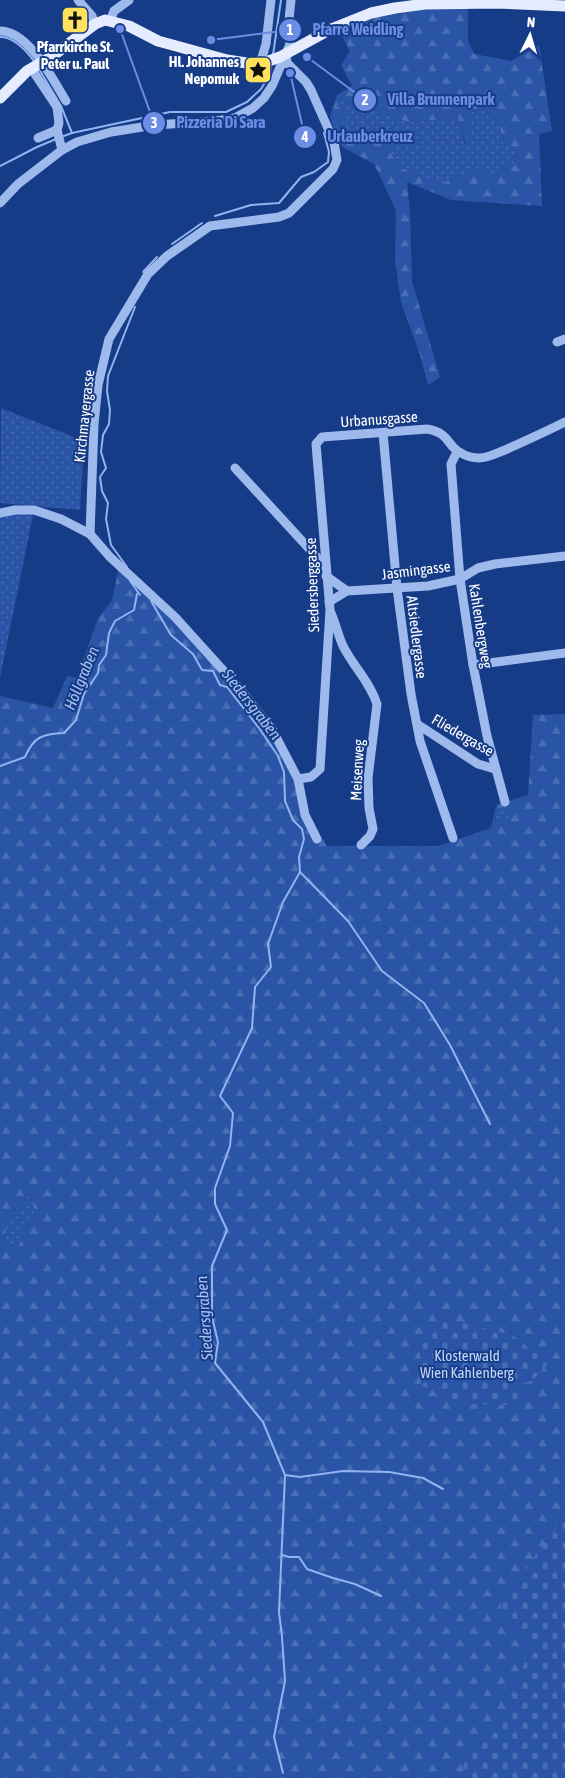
<svg xmlns="http://www.w3.org/2000/svg" width="565" height="1778" viewBox="0 0 565 1778" font-family="'Asap Condensed',sans-serif">
<defs>
<pattern id="grass-dots" width="8" height="8" patternUnits="userSpaceOnUse" patternTransform="scale(1.25)"><rect width="8" height="8" fill="#2a54a6"/><path d="M2 2h.1M6 6h.1" fill="none" stroke="#4a6eb3" stroke-width="1.8" stroke-linecap="round"/></pattern>
<pattern id="forest-firs" width="22" height="20" patternUnits="userSpaceOnUse" patternTransform="scale(1.25)"><rect width="22" height="20" fill="#2a54a6"/><path d="M5 1l3.5 6h-7zM16 11l3.5 6h-7z" fill="#4a6eb3"/></pattern>
<pattern id="cemetery-stones" width="16" height="16" patternUnits="userSpaceOnUse" patternTransform="scale(1.25)"><rect width="16" height="16" fill="#2a54a6"/><path d="M2 7V4a2 2 0 0 1 4 0v3zM10 15v-3a2 2 0 0 1 4 0v3z" fill="#4a6eb3"/></pattern>
</defs>
<rect width="100%" height="100%" fill="#173c87"/>
<!-- grass -->
<g fill="url(#grass-dots)">
<path d="M340 100 409 122 458 118 465 145 472 112 483 108 499 123 504 144 516 151 515 162 496 176 476 168 440 184 399 167 379 133 341 141C334 131 334 110 340 100Z"/>
<path d="M1 408 84 441 80 510 0 503Z"/>
<path d="M34 510 0 678V513Z"/>
<path d="M507 806 509 819C503 823 500 823 495 818L497 809Z"/>
<path d="M30 1194 36 1217 23 1230 19 1246H5L6 1222 17 1207Z"/>
</g>
<!-- forest -->
<g fill="url(#forest-firs)" fill-rule="evenodd">
<path d="M416 7H468V40L474 54 511 61 539 45 552 131 539 134 542 206 451 200 407 182 410 212 412 281 440 377 428 385 420 355 401 302 395 261 396 210 374 164 342 147 337 138 330 117 337 95 352 86 341 65 350 51 340 32 360 21ZM340 100 409 122 458 118 466 146 472 112 483 108 499 123 504 144 516 151 515 162 496 176 476 168 440 184 399 167 379 133 354 132 341 141 337 135 348 111 337 106Z"/>
<path d="M119 567 192 636 271 731 295 779 306 814 327 846H438L491 828 496 805 528 795 533 715 565 714V1778H0V696L53 708 67 676 77 678 98 618 112 600ZM507 806 508 819C503 823 500 823 495 819L497 809ZM30 1194 36 1217 23 1230 19 1246H5L6 1222 17 1207 24 1206 25 1200Z"/>
</g>
<!-- cemetery -->
<g fill="url(#cemetery-stones)">
<path d="M444 1318 512 1335 548 1363 535 1378 519 1387 529 1400 505 1405 458 1403 421 1385 420 1337Z"/>
<path d="M562 1521 565 1522V1769L558 1778H462L465 1755 507 1711 523 1668 530 1641 501 1614V1600Z"/>
</g>
<g fill="none" stroke-linecap="round" stroke-linejoin="round">
<!-- stream -->
<g stroke="#91b3f0" stroke-width="2">
<path d="M0 37C13 36 28 52 35 63"/>
<path d="M273 55 281 0"/>
<path d="M39 69 61 106 72 133"/>
<path d="M61 137 72 133 170 112H226L247 102 261 89 270 74 271 64"/>
<path d="M0 166 37 147 56 139"/>
<path d="M215 216 251 205 279 203 301 177 314 172 328 162 329 152 324 133"/>
<path d="M172 244 202 223"/>
<path d="M143 272 157 257"/>
<path d="M127 567 111 545 106 519 108 503 102 491 100 477 106 468 101 452 103 435 109 424 110 410 107 391 108 376 135 307"/>
<path d="M130 581 140 595"/>
<path d="M151 601 171 635 193 654 202 670 213 671 220 685 227 687 259 728 278 756 284 772 285 801 293 820 302 829 304 839 299 857 300 872 283 902 268 944 271 967 255 987 252 1028 220 1096 233 1113 230 1146 215 1188V1204L227 1230 212 1266V1317L218 1342 215 1363 263 1422 285 1475 279 1612 282 1637 285 1681 274 1737 283 1773"/>
<path d="M0 766 25 757C34 736 43 734 64 733L76 720 84 694 98 673 99 665 106 655 109 633 115 621 134 610 137 594"/>
<path d="M300 872 348 921 382 971 424 1003 450 1045 490 1124"/>
<path d="M285 1475 300 1477 343 1471 389 1472 423 1478 443 1489"/>
<path d="M282 1555 289 1557H299L307 1569 333 1578 355 1584 381 1596"/>
</g>
<!-- minor -->
<g stroke="#9ebaed" stroke-width="9">
<path d="M78 0 92 16 95 24"/>
<path d="M110 21 114 11 129 0"/>
<path d="M0 31C29 31 53 80 66 101"/>
<path d="M260 64 266 44 271 0"/>
<path d="M31 68 57 107 59 123 57 130 62 150"/>
<path d="M38 138 57 130"/>
<path d="M0 203 18 184 62 150 77 142 111 132 155 125 216 121 235 118 253 108 264 98 272 86 290 44 288 30 291 0"/>
<path d="M557 342 565 339"/>
<path d="M383 433 397 588 411 694 420 741 453 838"/>
<path d="M457 452 451 464 460 579 473 665 487 736 505 802"/>
<path d="M235 468 326 567"/>
<path d="M0 513 15 510H34L61 519 90 534 110 557 175 617 240 689 273 731 298 779 305 815 317 839"/>
<path d="M90 534 94 424 98 385 109 339 148 274 167 256 210 226 279 217 289 213 333 169 337 160 334 142 311 90 306 82 287 63 286 53"/>
<path d="M326 576 347 591"/>
<path d="M329 602 347 591 428 586 460 579 478 568 495 564 565 556"/>
<path d="M331 613C336 624 338 635 343 646 353 666 370 682 377 704L368 778 369 808 373 829 370 836 361 845"/>
<path d="M473 665 565 653"/>
<path d="M417 724 478 764 495 769"/>
<path d="M298 779 311 777 320 769 330 610 316 444 322 437 427 429C451 433 446 446 461 453 466 456 473 458 479 458 488 458 497 453 505 450 525 441 545 432 565 422"/>
</g>
<!-- major -->
<path stroke="#e5ecff" stroke-width="11" d="M0 98 27 71 51 57 95 24 105 20 129 26 158 41 227 60 253 64H260L280 57 331 29 371 13 395 8 425 4 496 3 565 6"/>
</g>
<!-- icons -->
<defs>
<g id="church-square" transform="scale(1.4375)"><rect x="-9" y="-9" width="18" height="18" rx="4" fill="#ffe15b" stroke="#173c87"/><path d="M-1.2-6h2.4v3.5h3.3v2.4h-3.3V6h-2.4V-.1h-3.3v-2.4h3.3Z" fill="#111"/></g>
<g id="sight-square" transform="scale(1.4375)"><rect x="-9" y="-9" width="18" height="18" rx="4" fill="#ffe15b" stroke="#173c87"/><path d="M0-6L1.8-2.2L6-1.7L2.9 1.2L3.7 5.4L0 3.3L-3.7 5.4L-2.9 1.2L-6-1.7L-1.8-2.2Z" fill="#111"/></g>
</defs>
<g fill-rule="evenodd">
<use href="#church-square" x="75" y="20"/>
<use href="#sight-square" x="258" y="70"/>
</g>
<g text-anchor="middle" dominant-baseline="central" stroke-width="4" stroke-linejoin="round" paint-order="stroke">
<!-- poi labels -->
<g font-size="15" font-weight="bold" fill="#fff" stroke="#173c87">
<text x="75" y="46">Pfarrkirche St.<tspan x="75" dy="17">Peter u. Paul</tspan></text>
<text x="239" y="61" text-anchor="end">Hl. Johannes<tspan x="239" dy="17">Nepomuk</tspan></text>
</g>
<!-- street labels -->
<g font-size="15" fill="#fff" stroke="#173c87">
<text transform="translate(84 416) rotate(-84)">Kirchmayergasse</text>
<text transform="translate(379 419) rotate(-4)">Urbanusgasse</text>
<text transform="translate(416 570) rotate(-7)">Jasmingasse</text>
<text transform="translate(312 585) rotate(-92)">Siedersberggasse</text>
<text transform="translate(481 626) rotate(81)">Kahlenbergweg</text>
<text transform="translate(417 637) rotate(83)">Altsiedlergasse</text>
<text transform="translate(463 735) rotate(30)">Fliedergasse</text>
<text transform="translate(357 770) rotate(-87)">Meisenweg</text>
</g>
<!-- park labels -->
<g font-size="15" fill="#c4d7fa" stroke="#173c87">
<text x="467" y="1355">Klosterwald<tspan x="467" dy="17">Wien Kahlenberg</tspan></text>
</g>
<!-- water labels -->
<g font-size="16" font-style="italic" fill="#aac4f5" stroke="#173c87">
<text transform="translate(81 678) rotate(-68)">Höllgraben</text>
<text transform="translate(252 704) rotate(52)">Siedersgraben</text>
<text transform="translate(204 1318) rotate(-94)">Siedersgraben</text>
</g>
</g>
<!-- callouts -->
<path fill="none" stroke="#6c8ce6" stroke-width="2" d="M211 40L290 30M307 57L365 100M120 29L154 123M290 73L305 137"/>
<g fill="#6c8ce6" stroke="#173c87" stroke-width="2">
<circle cx="211" cy="40" r="5"/>
<circle cx="307" cy="57" r="5"/>
<circle cx="120" cy="29" r="5"/>
<circle cx="290" cy="73" r="5"/>
<circle cx="290" cy="30" r="12"/>
<circle cx="365" cy="100" r="12"/>
<circle cx="154" cy="123" r="12"/>
<circle cx="305" cy="137" r="12"/>
</g>
<g font-size="15" text-anchor="middle" font-weight="bold" fill="#fff">
<text x="290" y="35">1</text>
<text x="365" y="105">2</text>
<text x="154" y="128">3</text>
<text x="305" y="142">4</text>
</g>
<g font-size="16" text-anchor="middle" font-weight="bold" fill="#6c8ce6" stroke="#173c87" stroke-width="4" stroke-linejoin="round" paint-order="stroke">
<text x="358" y="35">Pfarre Weidling</text>
<text x="441" y="105">Villa Brunnenpark</text>
<text x="221" y="128">Pizzeria Di Sara</text>
<text x="370" y="142">Urlauberkreuz</text>
</g>
<!-- north arrow -->
<g transform="translate(530 35) rotate(5)" stroke="#173c87" stroke-width="4" paint-order="stroke">
<path d="M0-4L9 19L0 12L-9 19Z" fill="#ffffff"/>
<text y="-8" font-size="14" font-weight="bold" text-anchor="middle" fill="#ffffff">N</text>
</g>
</svg>
